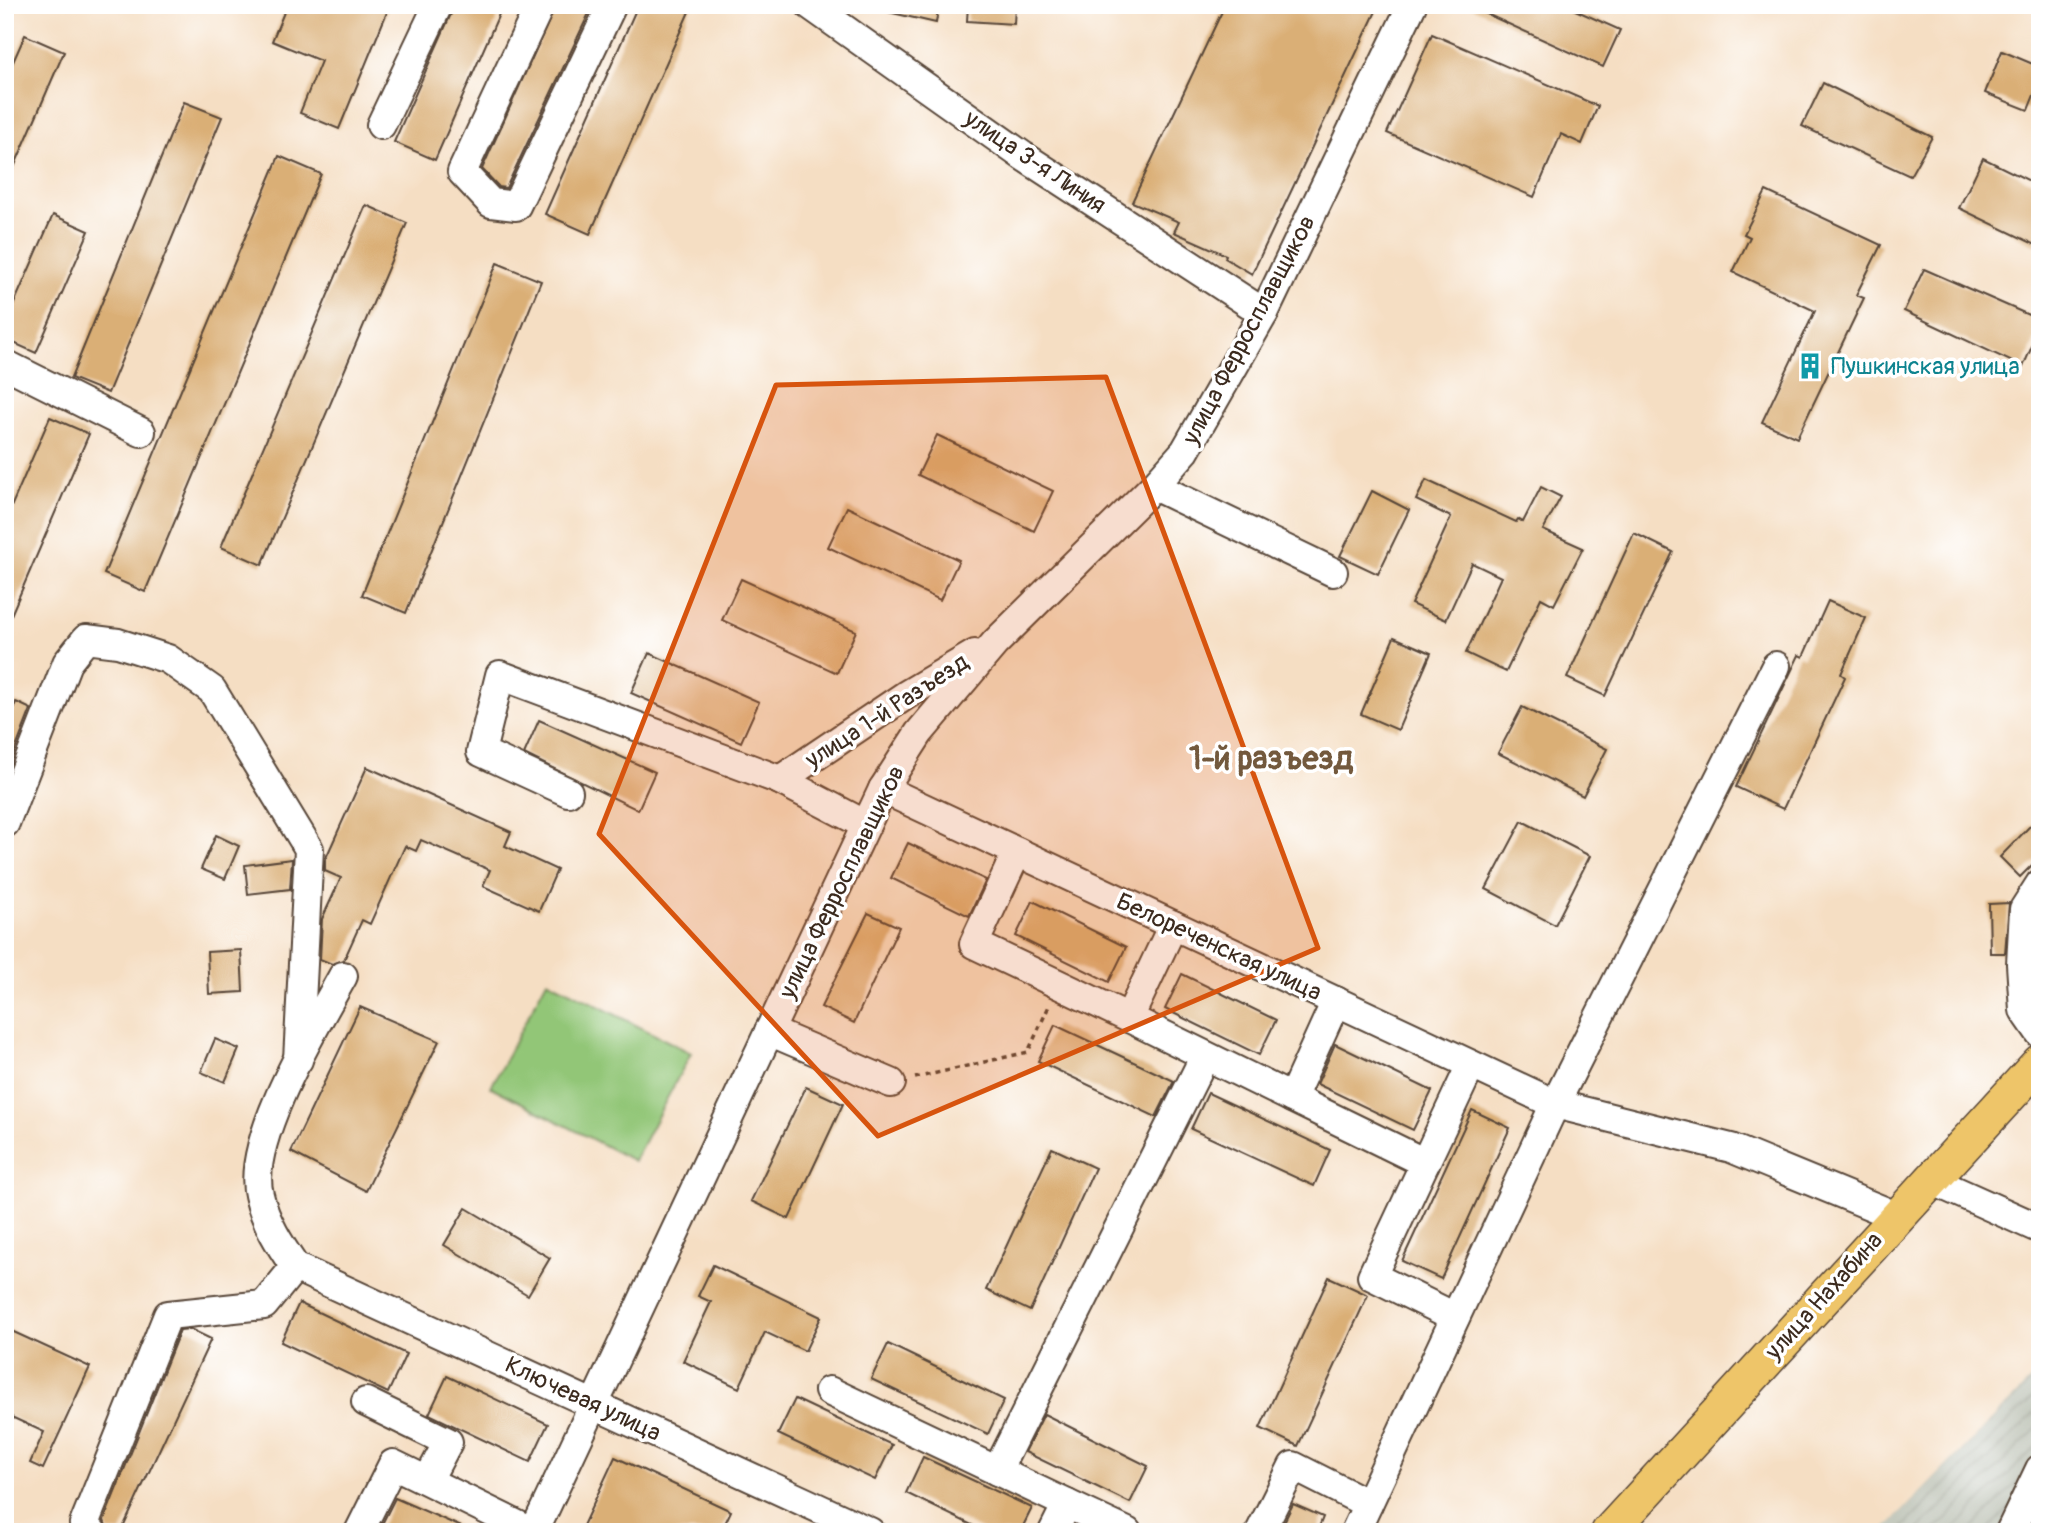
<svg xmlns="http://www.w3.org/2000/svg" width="2045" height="1537" viewBox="0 0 2045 1537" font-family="Pangolin,sans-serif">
<defs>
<pattern id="industrial-furrows" width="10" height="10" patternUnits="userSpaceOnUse" patternTransform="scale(1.75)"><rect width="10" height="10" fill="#c1c6ba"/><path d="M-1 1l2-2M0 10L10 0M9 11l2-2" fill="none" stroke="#a7aa9f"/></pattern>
</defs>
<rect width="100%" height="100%" fill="#fff"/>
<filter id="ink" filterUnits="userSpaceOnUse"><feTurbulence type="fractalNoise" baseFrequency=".0143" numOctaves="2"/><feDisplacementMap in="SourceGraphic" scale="14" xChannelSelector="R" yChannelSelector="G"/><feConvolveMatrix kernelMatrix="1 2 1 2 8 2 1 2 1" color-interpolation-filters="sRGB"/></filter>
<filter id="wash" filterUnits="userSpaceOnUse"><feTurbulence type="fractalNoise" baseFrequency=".00686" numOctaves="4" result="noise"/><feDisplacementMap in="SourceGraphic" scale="28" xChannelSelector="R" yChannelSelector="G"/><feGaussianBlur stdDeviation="1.57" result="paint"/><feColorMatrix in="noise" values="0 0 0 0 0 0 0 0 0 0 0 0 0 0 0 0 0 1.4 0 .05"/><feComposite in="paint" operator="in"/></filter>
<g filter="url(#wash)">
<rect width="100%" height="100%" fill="#f5dec3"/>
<!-- industrial -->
<path fill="url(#industrial-furrows)" d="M2031 1380 2040 1384V1532H1882Z"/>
<!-- pitch -->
<path fill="#92c677" stroke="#66784a" stroke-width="2" d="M547 980 691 1053 634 1161 491 1087Z"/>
<g id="blocks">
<!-- building -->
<g fill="#daaf76">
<path d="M287 5H390L339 129 300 113 321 61 272 41Z"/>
<path d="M455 5H503L435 160 394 142Z"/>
<path d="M556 5H593L506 188 499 187 482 169Z"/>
<path d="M638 5H692L590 234 545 214Z"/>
<path d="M889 5H939L936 23 888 12Z"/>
<path d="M968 5H1015L1014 24 967 21Z"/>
<path d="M1225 5H1379L1252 274 1225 258 1226 255 1174 232 1179 222 1132 202Z"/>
<path d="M1467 5H1564L1620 30 1603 67Z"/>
<path d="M1432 34 1598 106 1582 144 1561 134 1534 197 1387 133Z"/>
<path d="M25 35 64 52 5 188V80Z"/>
<path d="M2002 51 2040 67V80L2028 110 1985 93Z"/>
<path d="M1823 83 1932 137 1910 176 1802 126Z"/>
<path d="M184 102 222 117 108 393 71 378Z"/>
<path d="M279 156 321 174 145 592 104 574Z"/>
<path d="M1983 158 2040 186V247L1959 208Z"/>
<path d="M1766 191 1881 245 1856 295 1864 298 1797 438 1762 422 1815 311 1733 272 1750 237 1744 234Z"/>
<path d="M366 205 407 223 262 565 221 547Z"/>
<path d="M53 215 89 231 36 353 5 339V324Z"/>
<path d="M497 263 541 281 406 613 362 595Z"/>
<path d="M1924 269 2040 320V328L2023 367 1904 311Z"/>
<path d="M50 417 89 434 5 629V521Z"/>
<path d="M937 435 1053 491 1034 531 918 475Z"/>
<path d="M1426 480 1516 522 1518 519 1523 522 1541 487 1561 497 1543 530 1583 548 1554 605 1541 598 1506 672 1466 653 1501 577 1472 563 1446 620 1411 604 1451 517 1416 500Z"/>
<path d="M1372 491 1409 510 1378 574 1340 556Z"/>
<path d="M847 507 959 560 940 600 828 547Z"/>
<path d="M1634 533 1673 552 1605 696 1567 678Z"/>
<path d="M741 579 856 631 837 673 722 620Z"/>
<path d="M1828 601 1866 618 1841 674 1845 677 1783 809 1736 787 1799 655 1803 657Z"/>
<path d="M1394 637 1431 653 1398 730 1361 714Z"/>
<path d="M649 653 759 702 741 742 631 693Z"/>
<path d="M16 702 31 709 5 776V729Z"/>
<path d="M1522 707 1607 749 1583 796 1498 753Z"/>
<path d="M539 720 655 772 638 810 524 754Z"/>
<path d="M367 767 511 832 505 846 557 870 539 911 483 886 490 870 421 840 416 851 405 846 370 924 362 920 344 960 332 964 320 959 322 919 341 878 325 871V860Z"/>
<path d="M1522 821 1590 856 1555 925 1486 889Z"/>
<path d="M2032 824 2040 832V857L2020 877 2000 857Z"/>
<path d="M216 835 239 846 225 879 201 869Z"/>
<path d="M908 843 986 880 969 916 891 878Z"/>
<path d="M292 859 290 889 248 894 245 865Z"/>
<path d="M1033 901 1126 947 1109 982 1016 936Z"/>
<path d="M2009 903 2005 953H1990L1989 904Z"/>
<path d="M868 913 899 927 854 1023 821 1007Z"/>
<path d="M241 950 243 992 209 994 207 952Z"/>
<path d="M1182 974 1276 1020 1259 1055 1165 1009Z"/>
<path d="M360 1007 439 1041 366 1191 291 1152Z"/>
<path d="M1055 1025 1174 1081 1156 1117 1038 1061Z"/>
<path d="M215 1039 239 1049 225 1082 201 1072Z"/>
<path d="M1335 1044 1432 1091 1413 1130 1317 1084Z"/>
<path d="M806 1087 843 1104 789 1219 751 1201Z"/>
<path d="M1208 1093 1330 1150 1314 1186 1191 1129Z"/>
<path d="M1472 1110 1510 1128 1441 1279 1402 1261Z"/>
<path d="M1052 1148 1095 1168 1030 1311 986 1290Z"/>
<path d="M466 1208 550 1258 528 1295 444 1245Z"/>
<path d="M713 1265 821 1317 805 1351 765 1332 739 1388 683 1361 711 1302 698 1296Z"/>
<path d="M1329 1277 1368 1295 1298 1446 1260 1428Z"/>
<path d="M299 1303 406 1354 388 1393 281 1342Z"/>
<path d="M5 1328 90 1367 43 1469 30 1463 44 1432 5 1414Z"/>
<path d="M190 1329 211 1339 121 1532H108L104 1520 180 1330Z"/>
<path d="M888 1344 1004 1400 988 1434 871 1379Z"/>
<path d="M447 1376 548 1424 530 1462 429 1414Z"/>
<path d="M795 1399 892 1445 875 1480 778 1434Z"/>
<path d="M1044 1414 1148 1466 1130 1503 1025 1452Z"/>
<path d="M615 1457 731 1511 721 1532H580Z"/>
<path d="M923 1457 1032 1508 1020 1532H986L906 1493Z"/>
<path d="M395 1498 473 1532H378Z"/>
<path d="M1293 1504 1323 1517 1317 1532H1279Z"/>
</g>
</g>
</g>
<g filter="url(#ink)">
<use href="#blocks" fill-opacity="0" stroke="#574537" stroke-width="2"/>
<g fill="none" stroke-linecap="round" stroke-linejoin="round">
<!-- minor casing -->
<g stroke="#574537" stroke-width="32">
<g id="minor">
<path d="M540 5 462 172 491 203 516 206 612 5"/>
<path d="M810 5 1023 156 1264 313"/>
<path d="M381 125 438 5"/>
<path d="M5 364 141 432"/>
<path d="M1154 486 1333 572"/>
<path d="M780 780 906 695 975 654"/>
<path d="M883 789 1555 1104 1731 1148 1896 1216"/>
<path d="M568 792 481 752 500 675 780 780 866 825"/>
<path d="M5 823 67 663 86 639 118 643 168 659 212 690 309 849 298 1060"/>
<path d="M1017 852 974 944 1129 1018"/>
<path d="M2040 884 2024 909 2021 964 2024 1010 2040 1033"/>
<path d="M1173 925 1129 1018 1292 1098 1336 1001"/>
<path d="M769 1031 891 1083"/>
<path d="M1292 1098 1425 1163"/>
<path d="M1929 1179 2040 1229"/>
<path d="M295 1267 870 1532"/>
<path d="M295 1267C280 1245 265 1222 259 1195 245 1141 316 1025 343 976"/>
<path d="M1455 1317 1372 1276 1471 1065"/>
<path d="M829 1391 1067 1504 1053 1532"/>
<path d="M366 1402 448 1442 428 1480"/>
<path d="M997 1471 1205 1056"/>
<path d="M1067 1504 1127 1532"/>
<path d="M92 1532 84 1524 168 1315 264 1305 295 1267"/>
<path d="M359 1532 393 1464 532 1532"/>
<path d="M534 1532 883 789 919 733 995 643 1154 486 1185 451 1264 313 1412 5"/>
<path d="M1260 1532 1293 1466 1368 1504"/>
<path d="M1355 1532 1555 1104 1776 666"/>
<path d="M2010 1532 2040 1469"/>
</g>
</g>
<!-- major casing -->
<g stroke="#574537" stroke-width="38">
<path id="major" d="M1609 1532 2040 1062"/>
</g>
<!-- path -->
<path stroke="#574537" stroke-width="3.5" stroke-dasharray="5 5" stroke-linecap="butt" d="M915 1078 1028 1052 1049 1006"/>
<!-- minor -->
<use href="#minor" stroke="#fff" stroke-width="28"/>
<!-- major -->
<use href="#major" stroke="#eec569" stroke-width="35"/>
</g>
</g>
<!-- marked area -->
<path fill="#d7540e" fill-opacity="0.2" stroke="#d7540e" stroke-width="5" stroke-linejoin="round" d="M1106 377 1318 948 878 1136 599 834 776 385Z"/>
<!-- icons -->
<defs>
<g id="building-bare" transform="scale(2.1)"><path d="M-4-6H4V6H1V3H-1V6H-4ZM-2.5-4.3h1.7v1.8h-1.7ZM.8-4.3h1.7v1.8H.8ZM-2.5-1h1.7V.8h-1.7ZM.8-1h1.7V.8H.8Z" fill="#0f9aa8" stroke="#fff" stroke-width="2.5" paint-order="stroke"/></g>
</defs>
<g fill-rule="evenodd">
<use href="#building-bare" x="1810" y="366"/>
</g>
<g text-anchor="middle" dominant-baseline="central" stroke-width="7" stroke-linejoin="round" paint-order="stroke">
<!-- street labels -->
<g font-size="24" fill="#3b2a1e" stroke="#fff">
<text transform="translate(1035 162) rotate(34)">улица 3-я Линия</text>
<text transform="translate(1249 330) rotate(-62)">улица Ферросплавщиков</text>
<text transform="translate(887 711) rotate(-33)">улица 1-й Разъезд</text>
<text transform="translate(842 882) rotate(-64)">улица Ферросплавщиков</text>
<text transform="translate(1219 947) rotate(25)">Белореченская улица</text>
<text transform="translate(1824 1296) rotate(-48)">улица Нахабина</text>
<text transform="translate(583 1399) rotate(25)">Ключевая улица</text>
</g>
<!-- culture labels -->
<g font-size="24" fill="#0d838f" stroke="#fff" text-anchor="start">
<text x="1831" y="366">Пушкинская улица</text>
</g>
<!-- district labels -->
<g font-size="32" font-weight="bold" fill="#73593d" stroke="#fff">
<text x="1271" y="759">1-й разъезд</text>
</g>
</g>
<!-- margin -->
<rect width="2045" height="1537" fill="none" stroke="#fff" stroke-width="28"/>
</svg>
